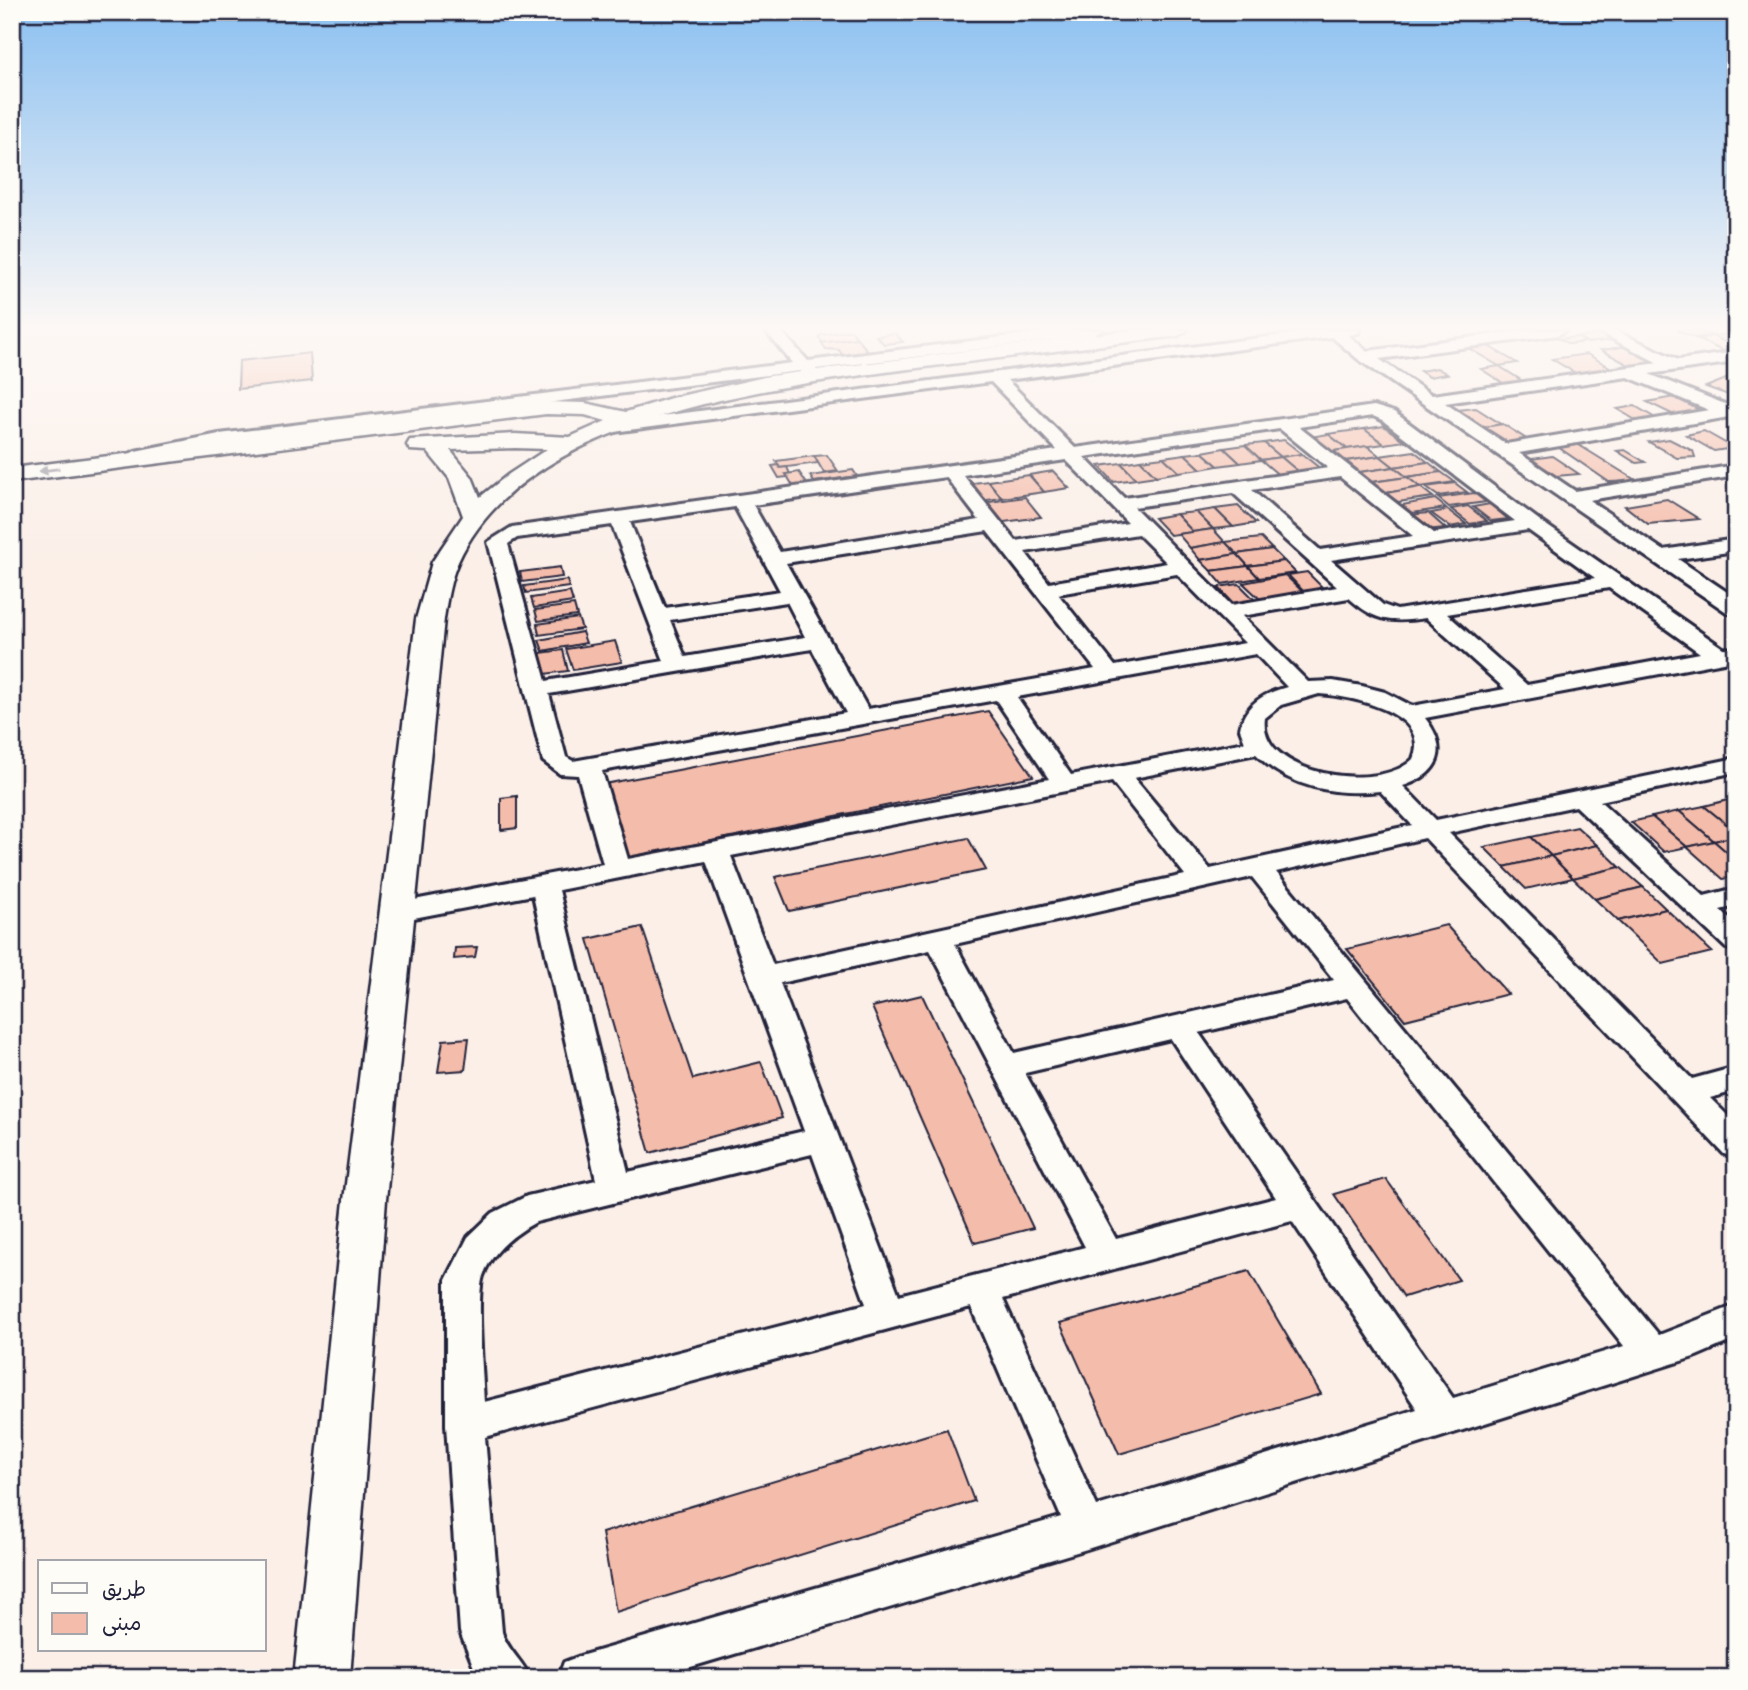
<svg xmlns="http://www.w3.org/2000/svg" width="1748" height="1690" viewBox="0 0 1748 1690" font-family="Mali,'Playpen Sans Arabic',sans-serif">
<rect width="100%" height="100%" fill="#fbefe8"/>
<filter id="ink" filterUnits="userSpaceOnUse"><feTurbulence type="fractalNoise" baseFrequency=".0143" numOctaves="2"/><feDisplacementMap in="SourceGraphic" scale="14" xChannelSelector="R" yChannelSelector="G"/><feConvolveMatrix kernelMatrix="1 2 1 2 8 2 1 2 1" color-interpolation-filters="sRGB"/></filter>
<g filter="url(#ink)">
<!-- building -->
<g fill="#f4bcaa" stroke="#22223b" stroke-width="2">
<path d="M851 330 857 338 823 343 819 338 821 335Z"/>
<path d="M1677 330H1699L1711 335 1695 338Z"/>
<path d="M895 333 903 342 884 344 876 336Z"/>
<path d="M1602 334 1613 340 1588 343 1577 337Z"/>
<path d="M1728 334 1736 337V347L1712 336Z"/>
<path d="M1712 336 1736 347V348L1723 351 1697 339Z"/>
<path d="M1577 337 1586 342 1569 344 1560 339Z"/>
<path d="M857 338 871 355 844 358 839 350 826 349 821 343Z"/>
<path d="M1488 346 1517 363 1499 366 1470 349Z"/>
<path d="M1629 346 1665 366 1638 370 1601 350Z"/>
<path d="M310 353 312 381 238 389 239 361Z"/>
<path d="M1587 354 1613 369 1577 374 1552 359Z"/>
<path d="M1499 366 1524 382 1506 385 1481 369Z"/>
<path d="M1437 368 1447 374 1429 377 1420 371Z"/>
<path d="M1736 375V394L1731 396 1706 387Z"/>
<path d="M1674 397 1705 413 1678 417 1647 402Z"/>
<path d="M1635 406 1662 422 1644 425 1617 409Z"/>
<path d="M1476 408 1501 424 1483 427 1457 410Z"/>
<path d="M1503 424 1531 442 1513 445 1484 427Z"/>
<path d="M1384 426 1404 441 1384 444 1364 429Z"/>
<path d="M1364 429 1384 444 1347 449 1328 434Z"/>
<path d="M1704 431 1734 448 1714 451 1686 435Z"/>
<path d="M1328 434 1347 449 1329 452 1310 437Z"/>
<path d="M1669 439 1693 451 1695 457 1677 458 1649 442Z"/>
<path d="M1284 440 1302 454 1281 457 1264 443Z"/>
<path d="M1574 442 1637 481 1609 482 1555 445Z"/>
<path d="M1264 443 1281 457 1261 460 1245 445Z"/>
<path d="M1245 445 1261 460 1240 463 1224 448Z"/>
<path d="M1367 446 1380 456 1346 461 1334 451Z"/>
<path d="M1224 448 1240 463 1218 466 1202 452Z"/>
<path d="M1625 450 1645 462 1636 463 1617 451Z"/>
<path d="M1414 451 1428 462 1394 467 1380 456Z"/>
<path d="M1202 452 1218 466 1201 469 1185 454Z"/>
<path d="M1185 454 1201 469 1179 472 1163 457Z"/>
<path d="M1302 454 1322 470 1301 474 1281 457Z"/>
<path d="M827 455 838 471 824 473 814 456Z"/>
<path d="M814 456 818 463 780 468 776 461Z"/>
<path d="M1380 456 1394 467 1360 472 1346 461Z"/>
<path d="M1552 456 1579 474 1556 476 1531 459Z"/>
<path d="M1163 457 1179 472 1156 476 1140 460Z"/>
<path d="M1281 457 1301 474 1281 477 1261 460Z"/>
<path d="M1140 460 1156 476 1136 479 1121 463Z"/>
<path d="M1428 462 1441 472 1407 477 1394 467Z"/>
<path d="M1121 463 1136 479 1114 482 1099 466Z"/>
<path d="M778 465 780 468 787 467 790 474H786L788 477 779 478 772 466Z"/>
<path d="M1394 467 1407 477 1372 482 1360 472Z"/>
<path d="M853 470 857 476 814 482 810 476Z"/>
<path d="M1053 471 1069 488 1044 492 1029 475Z"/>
<path d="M799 472 807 484 793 486 786 474Z"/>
<path d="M1441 472 1455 482 1420 487 1407 477Z"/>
<path d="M1029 475 1044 492 1002 498 988 481Z"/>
<path d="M1407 477 1420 487 1386 493 1372 482Z"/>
<path d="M988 481 1002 498 980 501 966 484Z"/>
<path d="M1455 483 1467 492 1438 496 1425 487Z"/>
<path d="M1420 487 1433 497 1398 502 1386 493Z"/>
<path d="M1474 493 1486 502 1449 507 1438 498Z"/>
<path d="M1025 497 1041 517 997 523 982 503Z"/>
<path d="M1435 499 1446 508 1412 513 1402 505Z"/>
<path d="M1667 499 1699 519 1648 524 1625 506Z"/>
<path d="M1490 504 1508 519 1491 521 1473 507Z"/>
<path d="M1238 506 1256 523 1233 527 1215 509Z"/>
<path d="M1468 506 1487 521 1470 524 1451 509Z"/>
<path d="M1215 509 1233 527 1213 529 1196 512Z"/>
<path d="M1448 510 1466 524 1450 527 1431 513Z"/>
<path d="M1196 512 1213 529 1193 532 1176 514Z"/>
<path d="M1428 513 1445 528 1426 530 1409 515Z"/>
<path d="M1176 514 1193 532 1170 535 1154 518Z"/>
<path d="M1213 529 1225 542 1190 548 1178 534Z"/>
<path d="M1261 538 1272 549 1237 554 1225 542Z"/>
<path d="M1225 542 1237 554 1200 560 1190 548Z"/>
<path d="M1272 549 1284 561 1248 566 1237 554Z"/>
<path d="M1237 554 1248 566 1211 571 1200 560Z"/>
<path d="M1284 561 1296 573 1259 578 1248 566Z"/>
<path d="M1248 566 1259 578 1222 584 1211 571Z"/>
<path d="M560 567 562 577 522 582 520 572Z"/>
<path d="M1307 572 1325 590 1305 593 1288 575Z"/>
<path d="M1285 575 1303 592 1261 600 1243 583Z"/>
<path d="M567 580 569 587 526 593 524 586Z"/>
<path d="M1239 584 1257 602 1235 605 1218 587Z"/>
<path d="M570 592 573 602 534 608 531 598Z"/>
<path d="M574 605 577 616 538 621 535 610Z"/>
<path d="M578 618 582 629 539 635 537 624Z"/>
<path d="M582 632 586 643 543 651 539 640Z"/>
<path d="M615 641 622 662 573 670 566 649Z"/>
<path d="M563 650 568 671 545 674 540 653Z"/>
<path d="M988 711 1033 776 623 859 599 785Z"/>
<path d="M517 796V828L501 830V798Z"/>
<path d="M1732 799 1736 802V832L1704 806Z"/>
<path d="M1704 806 1736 832V836L1714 841 1679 811Z"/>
<path d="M1679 811 1714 841 1687 847 1652 817Z"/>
<path d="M1652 817 1687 847 1664 852 1631 822Z"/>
<path d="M1577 827 1597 845 1551 856 1531 837Z"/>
<path d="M1736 836V860L1714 841Z"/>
<path d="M1531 837 1551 856 1504 867 1484 847Z"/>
<path d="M968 838 986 870 789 911 775 877Z"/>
<path d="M1714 841 1736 860V876L1723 879 1687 847Z"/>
<path d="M1597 845 1620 867 1573 878 1551 856Z"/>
<path d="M1551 856 1573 878 1526 889 1504 867Z"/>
<path d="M1620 867 1643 887 1595 899 1573 878Z"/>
<path d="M1643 887 1666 909 1618 921 1595 899Z"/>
<path d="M1666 909 1712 952 1663 964 1618 921Z"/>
<path d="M1446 925 1508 994 1405 1020 1347 949Z"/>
<path d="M642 927 693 1079 761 1062 782 1118 650 1153 588 939Z"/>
<path d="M477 947 475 957 454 959 455 948Z"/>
<path d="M922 995 1033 1228 975 1243 872 1007Z"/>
<path d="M469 1038 465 1070 438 1072 443 1040Z"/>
<path d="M1386 1179 1459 1280 1404 1297 1334 1194Z"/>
<path d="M1249 1271 1321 1394 1119 1454 1060 1323Z"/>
<path d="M947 1429 974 1501 616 1612 602 1533Z"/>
</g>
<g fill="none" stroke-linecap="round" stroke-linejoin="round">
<!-- minor casing -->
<g stroke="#22223b" stroke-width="6">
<g id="minor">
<path d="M765 330H780L808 361 1060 330H1102L1094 335 816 369 818 373 810 378 800 371 219 444 135 461 126 456 135 451 219 434 792 363Z"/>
<path d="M1321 330H1360L1358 333 1348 335 1367 351 1527 330H1566L1558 335 1379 359 1432 395 1658 363 1596 330H1614L1678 360 1736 352V362L1649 374 1735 408V416L1519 453 1575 491 1736 465V476L1589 500 1663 550 1736 539V551L1678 559 1736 598V614L1728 613 1358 359 1332 337 1007 380 1075 448 1374 406 1394 412 1539 520 1723 648 1736 649V659L1729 661 1425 718C1449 748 1441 774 1403 786L1436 820 1736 758V772L1600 801 1704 896 1736 888V906L1720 910 1736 925V951L1726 948 1576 806 1449 833 1692 1079 1736 1067V1091L1710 1098 1736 1124V1158L1724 1154 1425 838 1276 872 1659 1335 1736 1305V1339L1694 1357 1087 1549 654 1678H558L564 1662 580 1656 1061 1517 971 1307 485 1437 502 1632C507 1650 523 1661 530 1678H478L460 1632 446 1425V1280L468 1237 493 1213 527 1196 596 1180 533 895 398 921 388 918 384 912 388 906 398 903 603 864 578 775 560 774 543 761 488 542 512 527 1057 450 991 382 606 433 597 428 600 424ZM1628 377 1709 410 1506 444 1445 403ZM1373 416 1382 420 1515 521 1434 533 1299 427ZM1280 429 1328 468 1124 498 1084 457ZM1066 460 1128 523 1016 541 963 475ZM946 477 979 520 780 552 753 505ZM1340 477 1413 536 1320 550 1252 490ZM1233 493 1337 587 1231 605 1134 507ZM735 507 780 591 665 608 630 522ZM612 525 664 661 546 681 508 544 517 538ZM1528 530 1595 578 1397 610 1383 605 1331 560ZM987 531 1095 669 868 709 786 563ZM1138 534 1167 563 1049 583 1025 552ZM1177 574 1245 643 1115 666 1058 594ZM1609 588 1700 653 1527 685 1447 614ZM1349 598C1376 622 1391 623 1426 618L1505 689 1412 706 1385 692 1362 686 1333 681 1308 682 1242 616ZM787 602 805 637 685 657 670 620ZM812 649 846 713 573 761 566 757 549 694ZM1256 654 1287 687C1264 693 1244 705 1240 729L1245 742 1071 775 1017 697ZM1319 694C1349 696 1433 712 1413 759 1379 794 1257 775 1265 718L1281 705ZM996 700 1049 779 628 859 602 771ZM1256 754C1287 787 1336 796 1380 791L1412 825 1210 869 1134 778ZM1112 782 1185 875 773 965 731 856ZM706 861 804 1131 628 1172 559 890ZM1252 877 1334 980 1014 1053 955 944ZM930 950 1085 1247 899 1295 780 983ZM1347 998 1624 1346 1453 1398 1199 1033ZM1171 1039 1276 1198 1116 1239 1025 1073ZM812 1154 866 1304 484 1402C483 1376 476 1296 483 1276 492 1251 514 1234 536 1222ZM1292 1221 1417 1409 1097 1506 1003 1299Z"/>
</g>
</g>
<!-- major casing -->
<g stroke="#22223b" stroke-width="5">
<path id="major" d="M1131 330H1188L1178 336C1094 346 1009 357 925 367 783 385 525 413 458 562 450 580 447 600 444 619L386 1200 350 1678H294L344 1200 416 619 432 562 463 516 449 478 427 451 410 450 407 445 410 440 515 434 570 437 606 421 585 415 546 414 12 482V468L546 402 585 403 626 412 671 398 769 376ZM515 448 547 449 509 474 480 497 472 477 450 450Z"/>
</g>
<!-- minor -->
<use href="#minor" fill="#fdfcf7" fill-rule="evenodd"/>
<!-- major -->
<use href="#major" fill="#fdfcf7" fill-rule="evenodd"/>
</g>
<!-- one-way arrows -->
<defs><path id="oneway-solid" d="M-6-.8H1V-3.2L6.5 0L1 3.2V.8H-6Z" transform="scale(1.75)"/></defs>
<use fill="#9a9aa2" href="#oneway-solid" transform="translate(49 470) rotate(173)"/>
</g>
<!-- sky -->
<linearGradient id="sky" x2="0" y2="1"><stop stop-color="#8bc0f1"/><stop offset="0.58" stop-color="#fdf8f5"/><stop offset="1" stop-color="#fdf8f5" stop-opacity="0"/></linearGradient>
<rect width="1748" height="566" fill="url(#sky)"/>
<!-- margin -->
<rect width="1748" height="1690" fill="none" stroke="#fdfcf7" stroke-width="42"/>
<rect x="21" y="21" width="1706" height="1648" fill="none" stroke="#22223b" stroke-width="2.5" filter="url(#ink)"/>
<!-- legend -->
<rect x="38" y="1560" width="228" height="91" fill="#fdfcf7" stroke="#a5a5ac" stroke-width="2"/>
<rect x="52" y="1583" width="35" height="10" fill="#fdfcf7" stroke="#a5a5ac" stroke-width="2"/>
<text x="102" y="1596" font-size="21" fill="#22223b">طريق</text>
<rect x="52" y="1613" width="35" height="21" fill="#f4bcaa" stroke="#a5a5ac" stroke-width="2"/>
<text x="102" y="1630" font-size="21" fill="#22223b">مبنى</text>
</svg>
